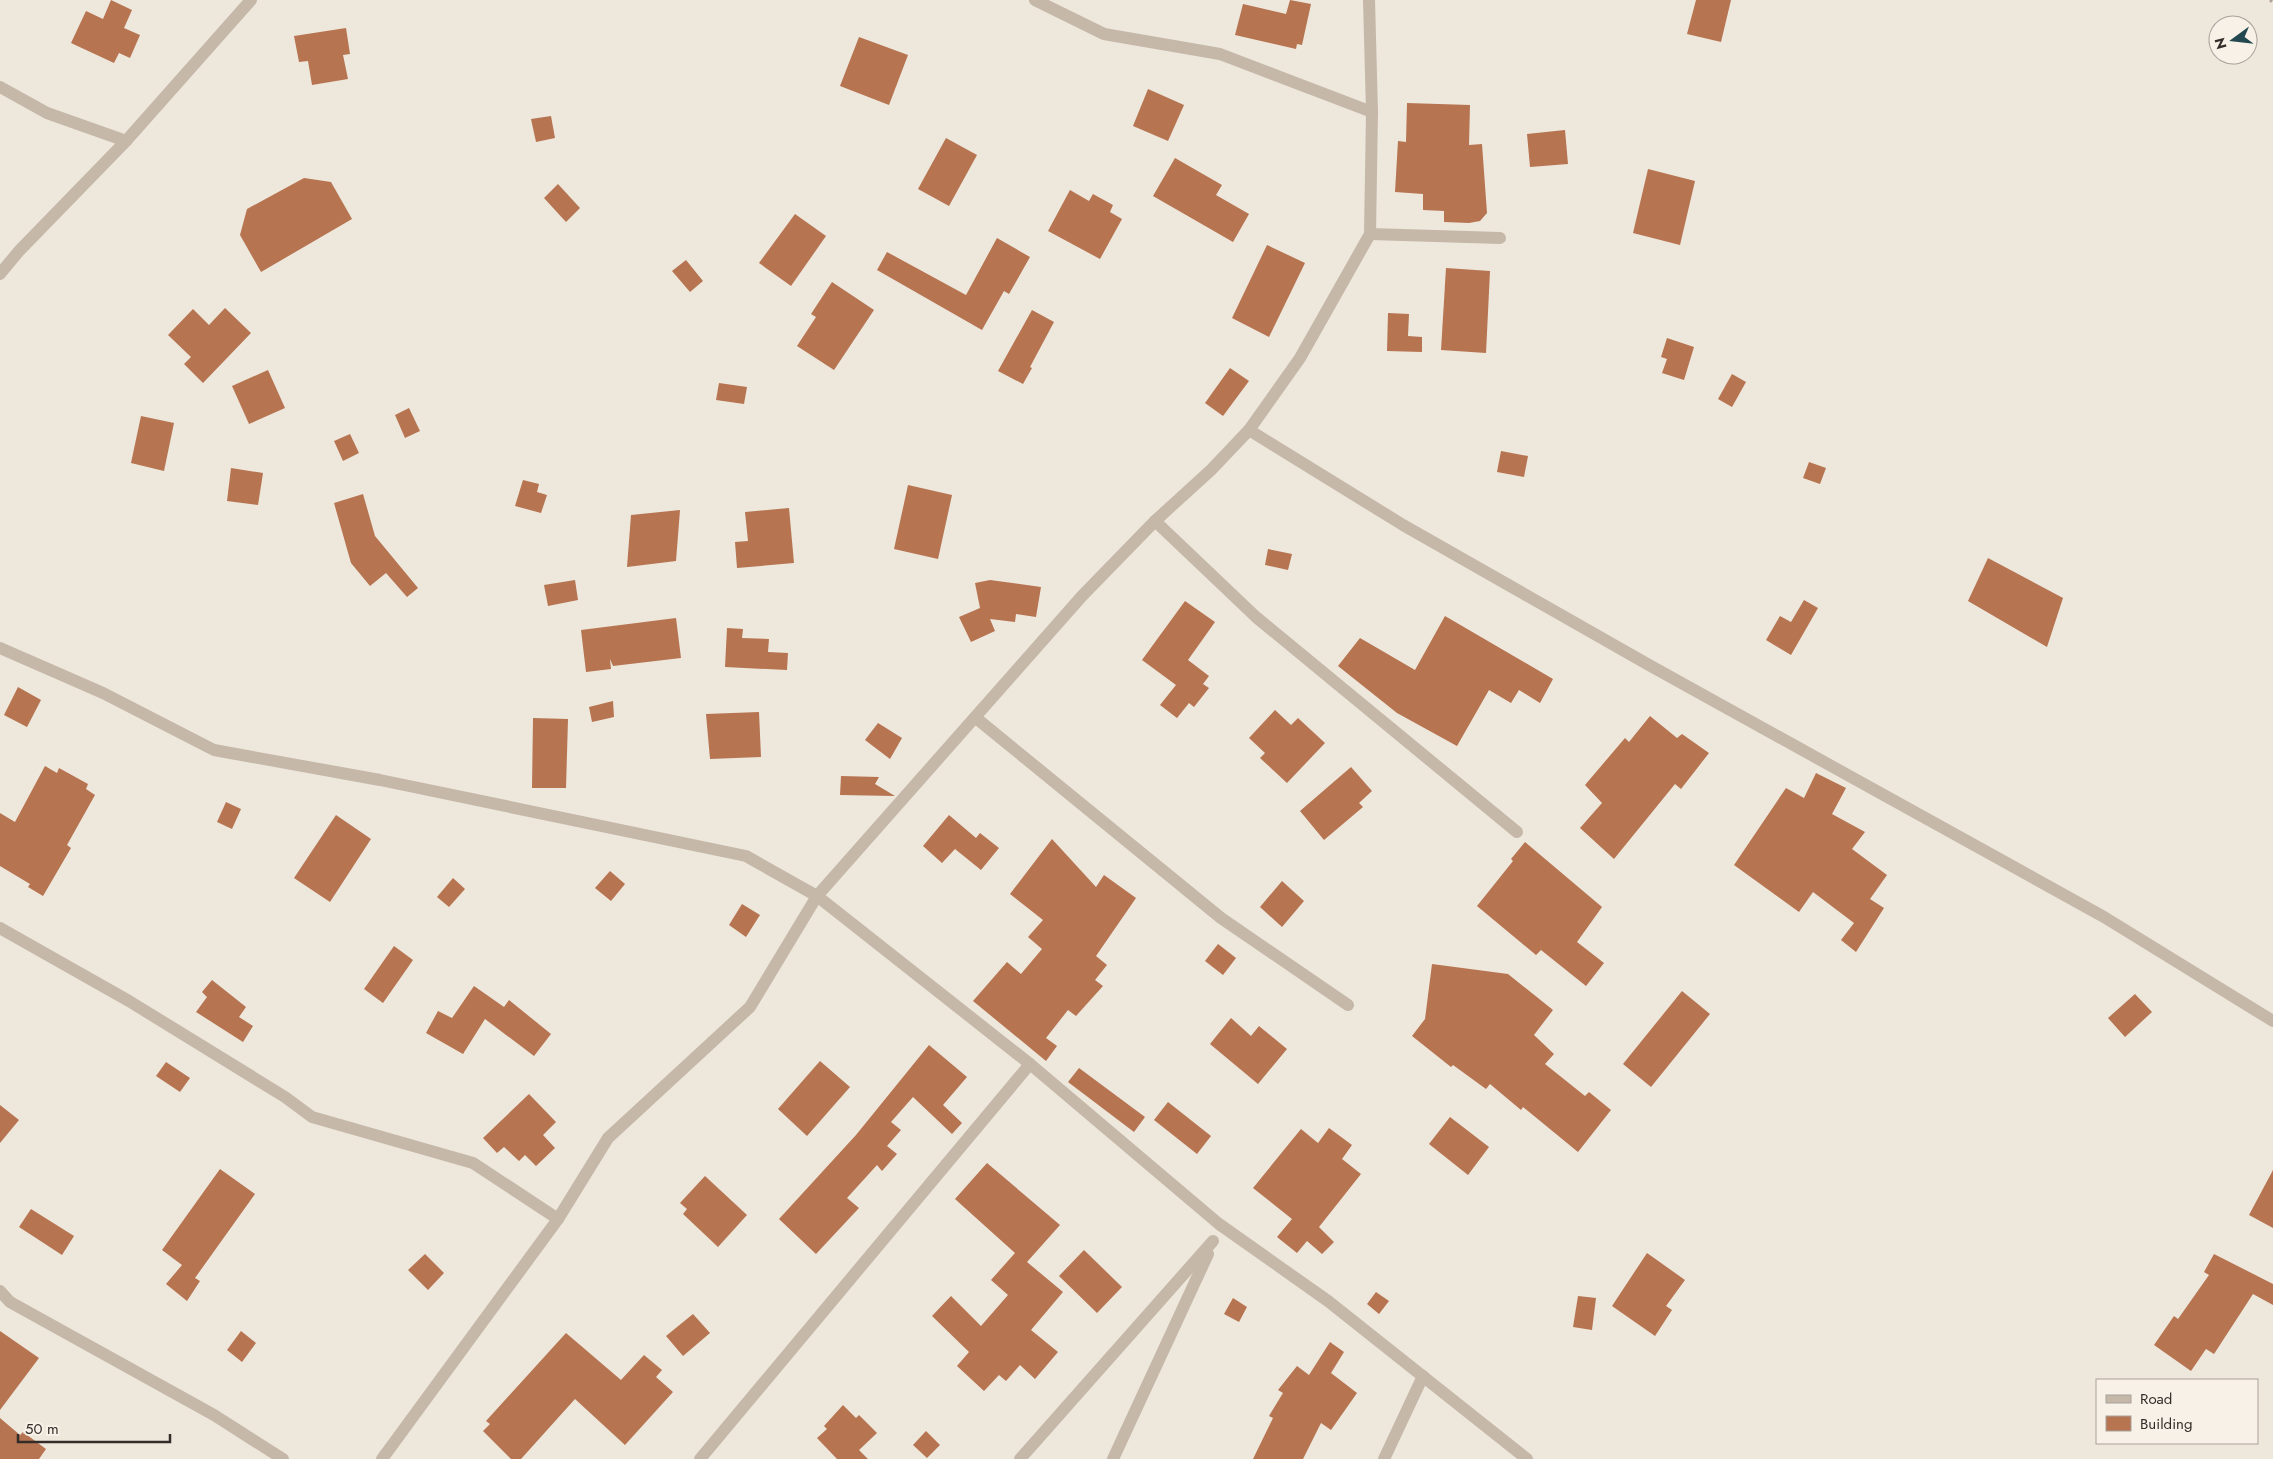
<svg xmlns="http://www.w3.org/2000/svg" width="2273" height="1459" viewBox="0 0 2273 1459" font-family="Jost,sans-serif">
<rect width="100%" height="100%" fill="#eee7dc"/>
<!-- building -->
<g fill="#b67451">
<path d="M111 0 132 10 124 28 140 35 130 58 119 53 114 63 71 43 86 11 103 19Z"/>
<path d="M1290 0 1311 4 1302 45 1297 44 1296 49 1235 35 1243 4 1286 14Z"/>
<path d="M1696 0H1731L1721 42 1687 34Z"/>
<path d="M346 28 350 54 343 55 348 79 312 85 308 61 299 62 294 36Z"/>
<path d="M859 37 908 55 889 105 840 86Z"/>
<path d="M1148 89 1184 105 1168 141 1133 126Z"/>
<path d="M1407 103 1470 105 1469 145 1482 144 1487 213 1480 221 1469 223 1444 222V211L1423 210V194L1395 192 1398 141 1406 142Z"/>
<path d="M551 116 555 138 536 142 531 119Z"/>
<path d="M1565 130 1568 164 1530 167 1527 134Z"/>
<path d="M946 138 977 155 949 206 918 189Z"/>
<path d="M1175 158 1222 185 1216 195 1249 214 1233 242 1153 196Z"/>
<path d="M1648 169 1695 181 1680 245 1633 233Z"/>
<path d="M304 178 331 182 352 219 261 272 240 235 247 209Z"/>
<path d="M558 184 580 208 566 222 544 198Z"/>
<path d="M1070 190 1089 201 1093 194 1113 205 1110 212 1122 219 1100 259 1048 231Z"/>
<path d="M795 214 826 236 791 286 759 263Z"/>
<path d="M997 238 1030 257 1009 294 1004 291 982 330 877 270 887 252 966 295Z"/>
<path d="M1267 245 1305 263 1269 337 1232 318Z"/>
<path d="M686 260 703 281 690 292 672 271Z"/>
<path d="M1446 268 1490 271 1486 353 1441 350Z"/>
<path d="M832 282 874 310 834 370 797 346 816 317 811 314Z"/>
<path d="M225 308 251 333 203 383 184 364 191 357 168 335 193 309 209 325Z"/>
<path d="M1032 310 1054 322 1030 367 1032 368 1023 384 998 371Z"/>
<path d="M1388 313 1409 314 1408 336 1422 337V352L1387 351Z"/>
<path d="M1667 338 1694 347 1684 380 1662 373 1667 359 1661 357Z"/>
<path d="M1230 368 1249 381 1223 416 1205 403Z"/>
<path d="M268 370 285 408 249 424 232 386Z"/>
<path d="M1732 374 1746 382 1732 407 1718 399Z"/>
<path d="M719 383 747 387 744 404 716 400Z"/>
<path d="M409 408 420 431 405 438 395 415Z"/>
<path d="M141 416 174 423 164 471 131 463Z"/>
<path d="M350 434 359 453 343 461 334 441Z"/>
<path d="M1501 451 1528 456 1524 477 1497 472Z"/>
<path d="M1809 462 1826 468 1820 484 1803 478Z"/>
<path d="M231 468 263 473 258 505 227 501Z"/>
<path d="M523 480 539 484 537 492 547 495 541 513 515 506Z"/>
<path d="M908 485 952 495 938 559 894 549Z"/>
<path d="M363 494 375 536 418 588 407 597 386 573 370 586 351 563 334 503Z"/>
<path d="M789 508 794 563 737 568 735 542 748 541 745 512Z"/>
<path d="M680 510 676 561 627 567 631 515Z"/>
<path d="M1268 549 1292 554 1288 570 1265 565Z"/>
<path d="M1988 558 2063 598 2047 647 1968 601Z"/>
<path d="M575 580 578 600 548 606 544 585Z"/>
<path d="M990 580 1041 587 1036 617 1016 614 1015 622 990 619 995 631 971 642 959 617 980 608 975 583Z"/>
<path d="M1804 600 1818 608 1791 655 1766 640 1780 616 1791 622Z"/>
<path d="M1185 601 1215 622 1188 660 1209 676 1203 684 1209 688 1194 707 1189 703 1177 718 1160 705 1176 685 1142 660Z"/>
<path d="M1445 616 1553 679 1540 703 1519 690 1511 703 1489 690 1457 746 1397 713 1338 666 1360 638 1415 670Z"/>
<path d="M676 618 681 658 613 666 610 659 611 669 586 672 581 630Z"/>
<path d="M727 628 743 629 742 638 769 639 768 652 788 653 787 670 725 667Z"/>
<path d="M18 687 41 700 27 727 4 715Z"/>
<path d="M613 701 614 717 592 722 589 707Z"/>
<path d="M1275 710 1291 725 1298 718 1325 743 1287 783 1260 758 1265 753 1249 738Z"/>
<path d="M759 712 761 757 710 759 706 714Z"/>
<path d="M1650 716 1677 738 1682 734 1709 753 1681 789 1675 784 1614 859 1580 828 1602 803 1585 785 1625 738 1629 742Z"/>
<path d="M533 718 568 719 566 788H532Z"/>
<path d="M878 723 902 738 890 759 865 740Z"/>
<path d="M45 766 57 773 59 768 88 784 86 789 95 795 67 845 71 848 43 896 28 887 30 884 0 866V813L15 822Z"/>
<path d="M1351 767 1372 791 1359 803 1363 807 1324 840 1300 811Z"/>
<path d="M1816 773 1846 788 1832 814 1865 832 1852 849 1887 875 1870 899 1884 908 1856 952 1841 940 1854 923 1813 892 1799 912 1734 865 1786 788 1804 798Z"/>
<path d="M841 776 879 777 875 784 895 796 840 795Z"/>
<path d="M226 802 241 809 232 829 217 822Z"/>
<path d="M336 815 371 839 330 902 294 878Z"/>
<path d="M949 815 976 838 980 833 999 848 981 870 955 849 942 863 923 846Z"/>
<path d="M1052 839 1096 887 1104 875 1136 898 1096 956 1107 965 1095 980 1103 986 1076 1016 1068 1010 1046 1038 1057 1046 1046 1061 973 1001 1007 962 1021 974 1042 949 1028 937 1043 920 1010 894Z"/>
<path d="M1525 842 1602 907 1577 942 1604 963 1586 986 1541 950 1536 955 1477 906 1513 861 1511 859Z"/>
<path d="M610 871 625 884 611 901 595 888Z"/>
<path d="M453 878 465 889 449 907 437 897Z"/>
<path d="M1282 881 1304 901 1282 927 1260 907Z"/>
<path d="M742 904 760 915 746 937 729 925Z"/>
<path d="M1218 944 1236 958 1223 975 1205 961Z"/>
<path d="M394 946 413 960 383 1003 364 989Z"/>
<path d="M1432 964 1508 974 1553 1010 1534 1035 1554 1054 1545 1064 1585 1096 1589 1092 1611 1110 1578 1152 1523 1107 1521 1110 1490 1084 1486 1089 1453 1065 1451 1067 1412 1036 1425 1019Z"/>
<path d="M212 980 246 1007 239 1017 253 1026 243 1042 196 1012 207 997 202 992Z"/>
<path d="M474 986 504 1007 509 1000 551 1034 534 1056 485 1019 463 1054 426 1033 438 1011 452 1018Z"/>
<path d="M1682 991 1710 1014 1651 1087 1623 1064Z"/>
<path d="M2135 994 2152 1012 2125 1037 2108 1018Z"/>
<path d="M1231 1018 1251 1036 1259 1026 1287 1049 1258 1084 1210 1044Z"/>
<path d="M929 1045 967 1077 943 1105 962 1123 952 1134 913 1097 891 1122 901 1130 887 1146 897 1154 882 1171 877 1165 847 1198 859 1208 816 1254 779 1219 856 1135Z"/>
<path d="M820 1061 850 1087 807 1136 778 1109Z"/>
<path d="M166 1062 190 1078 180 1092 156 1076Z"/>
<path d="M1079 1068 1145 1117 1134 1132 1068 1082Z"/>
<path d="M529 1094 556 1122 543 1135 555 1148 536 1166 525 1155 519 1161 504 1147 497 1153 483 1138Z"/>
<path d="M1168 1102 1211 1136 1197 1154 1154 1120Z"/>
<path d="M0 1105 19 1120 0 1143Z"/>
<path d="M1450 1117 1489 1147 1468 1175 1429 1144Z"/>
<path d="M1329 1128 1352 1145 1342 1159 1361 1174 1319 1227 1334 1242 1322 1254 1307 1241 1297 1253 1277 1237 1292 1219 1253 1188 1301 1129 1318 1143Z"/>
<path d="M987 1163 1060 1225 1027 1262 1063 1292 1031 1330 1058 1352 1035 1379 1020 1365 1006 1381 999 1375 984 1391 957 1366 969 1352 932 1316 951 1296 981 1326 1008 1295 991 1280 1015 1253 955 1199Z"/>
<path d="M220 1169 255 1194 195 1278 200 1281 187 1301 166 1284 182 1265 162 1250Z"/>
<path d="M2273 1170V1228L2249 1215Z"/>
<path d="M705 1176 747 1215 718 1247 683 1214 687 1209 680 1203Z"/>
<path d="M31 1209 74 1236 62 1255 19 1227Z"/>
<path d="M1084 1250 1122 1287 1097 1313 1059 1276Z"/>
<path d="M1647 1253 1685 1280 1666 1306 1672 1310 1655 1336 1612 1306Z"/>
<path d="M425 1254 444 1273 428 1290 408 1270Z"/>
<path d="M2214 1254 2273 1284V1305L2253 1294 2214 1354 2206 1349 2191 1371 2154 1345 2174 1316 2178 1319 2209 1275 2204 1272Z"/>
<path d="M1376 1292 1389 1301 1379 1314 1367 1304Z"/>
<path d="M1578 1296 1596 1298 1592 1330 1573 1327Z"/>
<path d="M1233 1298 1247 1307 1239 1322 1224 1314Z"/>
<path d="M693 1314 710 1333 683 1356 666 1336Z"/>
<path d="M0 1331 39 1358 0 1410Z"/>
<path d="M241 1331 256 1343 242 1362 227 1350Z"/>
<path d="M566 1333 621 1380 644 1355 662 1370 656 1377 673 1392 625 1445 575 1399 521 1459H511L483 1431 490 1424 486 1421Z"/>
<path d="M1330 1342 1344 1352 1331 1373 1357 1393 1331 1430 1321 1423 1303 1459H1253L1273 1418 1269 1416 1283 1393 1278 1390 1297 1366 1309 1375Z"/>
<path d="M843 1405 856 1418 859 1415 877 1433 859 1450 868 1459H837L817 1438 827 1429 824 1426Z"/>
<path d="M0 1418 20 1435 23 1432 46 1449 39 1459H0Z"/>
<path d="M926 1431 940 1445 927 1458 913 1445Z"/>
</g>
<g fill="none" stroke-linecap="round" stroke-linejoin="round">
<!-- path -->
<path stroke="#b0a394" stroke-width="3" stroke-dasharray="2.5 2.5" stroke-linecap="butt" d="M2270 0 2273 2"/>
<!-- minor -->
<g stroke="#c5b8a9" stroke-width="12">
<path d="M1035 0 1104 34 1220 54 1372 112"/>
<path d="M0 87 47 113 126 141 19 251 0 274"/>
<path d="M126 141 251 0"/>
<path d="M1370 234 1500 238"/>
<path d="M1249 430 1403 525 1649 665 2104 917 2273 1021"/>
<path d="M1155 521 1256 617 1517 832"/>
<path d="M0 648 103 693 214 750 380 780 746 856 817 896 1030 1064 1219 1224 1328 1301 1527 1459"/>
<path d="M976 718 1221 918 1348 1005"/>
<path d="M0 928 129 1001 285 1097 312 1117 473 1163 558 1219"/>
<path d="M0 1291 10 1302 214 1415 283 1459"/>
<path d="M382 1459 558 1219 608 1138 750 1007 817 896 1082 596 1155 521 1211 470 1249 430 1300 358 1370 234 1372 112 1369 0"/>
<path d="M700 1459 1030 1064"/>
<path d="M1020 1459 1213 1241"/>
<path d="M1113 1459 1208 1254"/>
<path d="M1384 1459 1423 1376"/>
</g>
</g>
<!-- legend -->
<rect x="2096" y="1379" width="162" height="65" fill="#f7f1e7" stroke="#a9a29b"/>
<rect x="2106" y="1395" width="25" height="8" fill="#c5b8a9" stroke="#a9a29b"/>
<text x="2140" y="1404" font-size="15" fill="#332c28">Road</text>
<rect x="2106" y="1416" width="25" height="15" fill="#b67451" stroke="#a9a29b"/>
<text x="2140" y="1429" font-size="15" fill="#332c28">Building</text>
<!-- north arrow -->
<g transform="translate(2233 40) rotate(255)"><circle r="24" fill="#f7f1e7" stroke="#a9a29b"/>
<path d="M0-4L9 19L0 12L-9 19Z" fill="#23484f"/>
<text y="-8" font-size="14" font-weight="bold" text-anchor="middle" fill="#332c28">N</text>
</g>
<!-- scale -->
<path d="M18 1434v8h152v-8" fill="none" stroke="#332c28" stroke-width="2.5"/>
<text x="25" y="1434" font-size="15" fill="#332c28" stroke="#f7f1e7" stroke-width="4" paint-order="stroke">50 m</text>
</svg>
